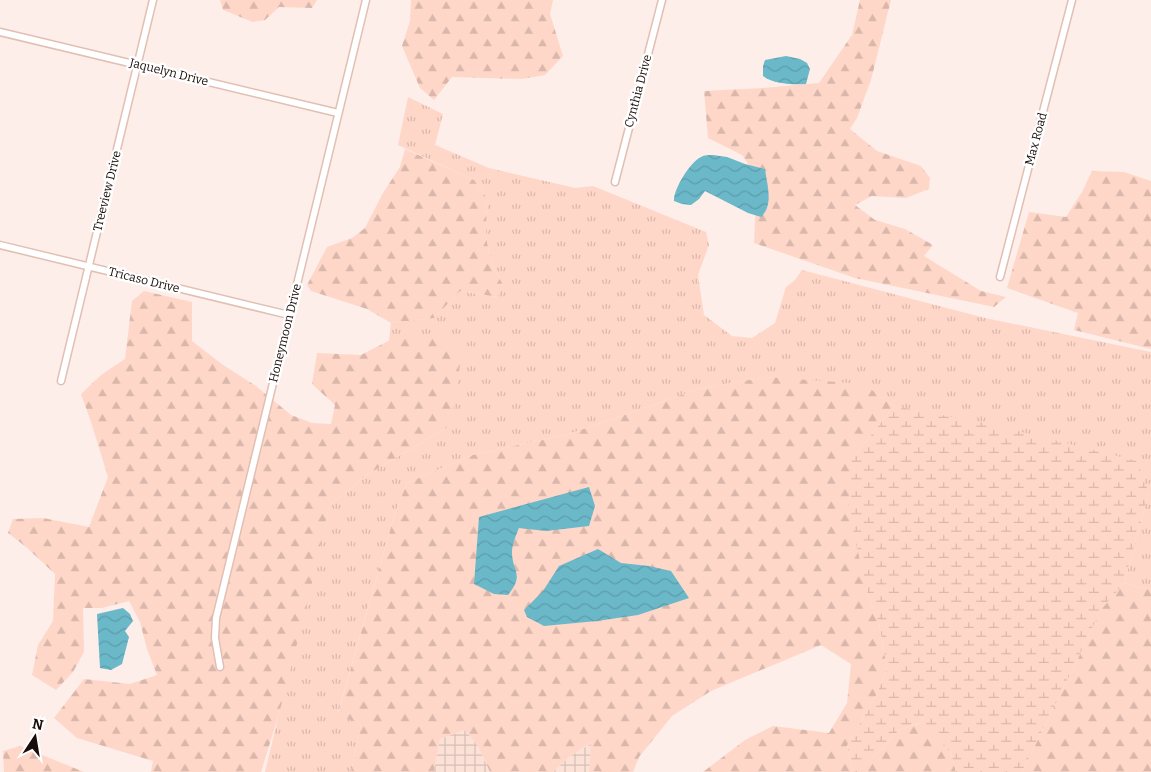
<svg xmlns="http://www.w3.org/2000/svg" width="1151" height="772" viewBox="0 0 1151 772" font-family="Bitter,serif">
<defs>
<pattern id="industrial-grid" width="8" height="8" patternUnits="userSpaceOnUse" patternTransform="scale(1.25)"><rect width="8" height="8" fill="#fce1d7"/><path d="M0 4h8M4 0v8" fill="none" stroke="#d7c0b7"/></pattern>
<pattern id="grass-tufts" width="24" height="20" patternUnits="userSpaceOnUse" patternTransform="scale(1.25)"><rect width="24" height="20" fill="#ffd7c9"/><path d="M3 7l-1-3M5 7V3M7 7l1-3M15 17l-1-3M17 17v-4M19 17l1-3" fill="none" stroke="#dab7ab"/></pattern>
<pattern id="forest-firs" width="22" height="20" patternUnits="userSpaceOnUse" patternTransform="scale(1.25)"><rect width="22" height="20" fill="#ffd7c9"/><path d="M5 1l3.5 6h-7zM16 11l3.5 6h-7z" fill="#dab7ab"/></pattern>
<pattern id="wetland-marsh" width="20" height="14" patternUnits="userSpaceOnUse" patternTransform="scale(1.25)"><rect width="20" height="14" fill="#ffd7c9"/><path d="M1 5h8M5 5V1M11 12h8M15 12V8" fill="none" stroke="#dab7ab"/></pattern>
<pattern id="water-waves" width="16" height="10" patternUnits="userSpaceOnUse" patternTransform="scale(1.25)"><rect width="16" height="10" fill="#6bb8c9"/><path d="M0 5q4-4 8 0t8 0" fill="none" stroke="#5c9dab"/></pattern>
</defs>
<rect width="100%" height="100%" fill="#fdeee9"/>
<!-- industrial -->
<g fill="url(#industrial-grid)">
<path d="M465 730 478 746 490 772H434L440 739Z"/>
<path d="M592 743 589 772H553L569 757Z"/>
</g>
<!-- grass -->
<path fill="url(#grass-tufts)" d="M408 97 443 114 435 145 489 168 575 188 593 186 706 232 709 245 698 275 704 315 732 336 752 338 775 323 786 287 795 280 802 270 985 318 1151 352V590L1124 583 1149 493 894 406 872 390 767 377 702 388 569 434 473 455 407 483 395 513 338 713 361 725 351 772H265L329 506 365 476 451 425 400 337 389 341 391 323 434 318 460 291 497 297 503 285 491 262 486 237 487 198 474 180 398 145Z"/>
<!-- forest -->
<g fill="url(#forest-firs)">
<path d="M220 0H317L312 8 279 7 265 20 253 22 223 10Z"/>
<path d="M411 0H553L550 14 563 56 545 75 522 79 452 77 434 100 420 88 402 46 410 21Z"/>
<path d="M860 0H891L871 80 857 118 850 129 877 151 921 166 930 178 929 189 906 198 872 196 855 205 875 220 905 229 933 245 924 256 981 291 1006 297 994 307 855 278 754 243 757 177 742 155 708 138 704 91 763 88 819 83 852 35Z"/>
<path d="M405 149 474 180 487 198 486 237 491 262 503 285 498 297 460 291 434 318 391 323 367 309 311 291 307 285 327 247 352 238 365 228 383 193 400 167Z"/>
<path d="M1092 171 1124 172 1151 181V349L1074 330 1078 313 1007 288 1029 212 1066 217 1082 192Z"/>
<path d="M144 291 192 302V341L223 365 256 386 291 415 312 423 331 424 335 405 312 384 317 353 361 355 396 337 437 334 462 351 451 425 365 476 329 506 309 597 279 714 261 772H151L153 761 77 738 54 718 84 679 130 684 157 675 147 649 140 622 129 601 102 608H83L84 652 73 672 56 690 32 675 38 645 53 621 55 574 26 547 8 533 13 519 43 518 89 527 108 477 91 422 81 394 101 375 125 359 132 301Z"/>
<path d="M767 377 850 383 872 390 894 406 852 459 861 559 868 595 879 623 887 668 877 694 847 746 853 772H703L745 740 773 726 829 733 847 703 851 664 821 645 711 691 672 716 639 757 633 772H589L591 743 569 757 553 772H490L478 746 465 730 440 739 434 772H351L361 725 338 714 395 513 407 483 473 455 569 434 702 388Z"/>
<path d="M1124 583 1151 590V772H1022L1082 650 1100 610Z"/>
<path d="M921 723 951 753 956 772H859L899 730Z"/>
<path d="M20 746 84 772H4L3 751Z"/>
</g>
<!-- wetland -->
<path fill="url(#wetland-marsh)" d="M894 406 990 424 1137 461 1149 493 1124 583 1100 611 1082 650 1022 772H956L951 753 920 723 899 730 859 772H853L847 746 877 694 887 668 879 623 868 595 848 509 852 459Z"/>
<!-- water -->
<g fill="url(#water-waves)">
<path d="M786 56 800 59 807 63 810 69 806 84C793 85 773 84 763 76V66L765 60Z"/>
<path d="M713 155 727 157 745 164 765 169C767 185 774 205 761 217L748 213 705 191 699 199 691 205 682 204 674 201C673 190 690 162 701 157 704 155 709 155 713 155Z"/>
<path d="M589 487 595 506 589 526 546 531 519 528C516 535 512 545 512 552 512 572 525 574 508 595L494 594 474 584 479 517Z"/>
<path d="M598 549 621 563 649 566 671 571 689 598 638 615 597 621 544 626 527 617 524 610 543 591 559 566Z"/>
<path d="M123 608 130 614 133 621 125 631 129 637 122 664 111 670 100 668 97 614Z"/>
</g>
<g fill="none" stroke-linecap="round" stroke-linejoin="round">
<!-- minor casing -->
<g stroke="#e2bfb3" stroke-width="9">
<g id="minor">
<path d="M0 32 338 113"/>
<path d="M615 182 662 0"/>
<path d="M0 245 289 315"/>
<path d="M1000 277 1072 0"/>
<path d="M61 381 153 0"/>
<path d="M220 667 215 638 216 618 366 0"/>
</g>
</g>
<!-- minor -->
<use href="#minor" stroke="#fff" stroke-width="6"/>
</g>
<g text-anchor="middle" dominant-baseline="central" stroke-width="5" stroke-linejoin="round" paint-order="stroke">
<!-- street labels -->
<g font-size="12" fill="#190d09" stroke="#fff">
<text transform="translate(169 72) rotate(14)">Jaquelyn Drive</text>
<text transform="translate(638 91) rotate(-75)">Cynthia Drive</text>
<text transform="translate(1036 139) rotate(-75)">Max Road</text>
<text transform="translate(107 191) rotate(-76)">Treeview Drive</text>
<text transform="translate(144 280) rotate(14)">Tricaso Drive</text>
<text transform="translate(285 333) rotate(-76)">Honeymoon Drive</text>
</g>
</g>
<!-- north arrow -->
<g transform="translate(35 737) rotate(12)" stroke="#ffffff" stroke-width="4" paint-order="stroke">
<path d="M0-4L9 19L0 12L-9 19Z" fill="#190d09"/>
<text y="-8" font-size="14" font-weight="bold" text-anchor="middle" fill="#190d09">N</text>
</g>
</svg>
